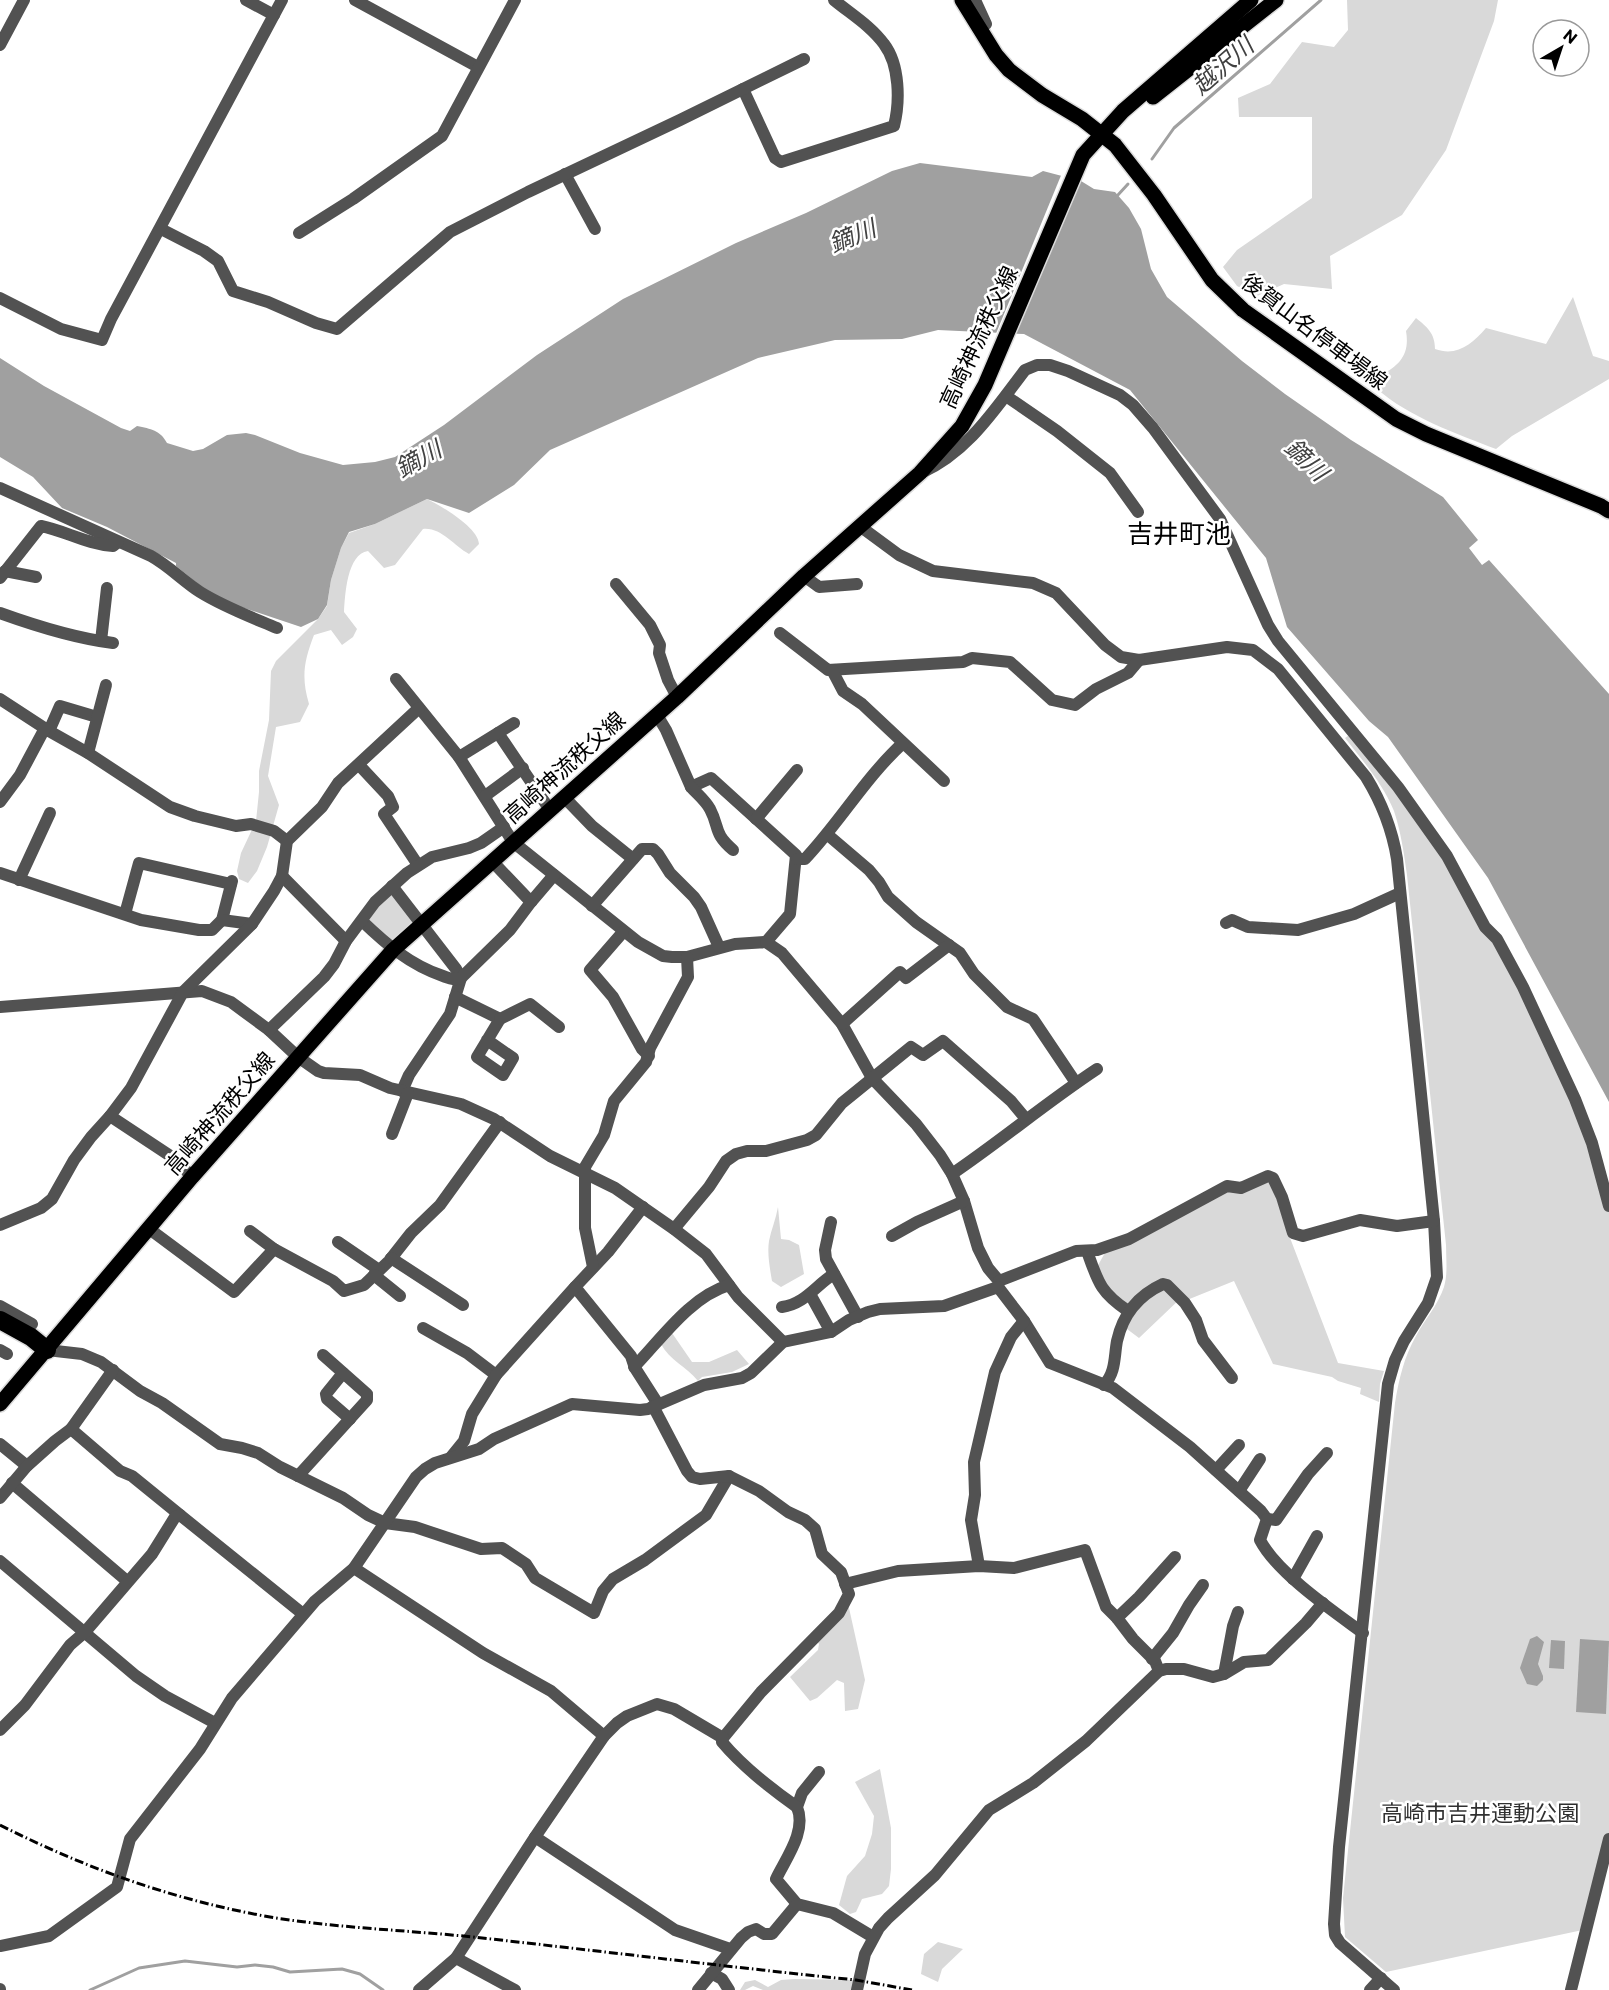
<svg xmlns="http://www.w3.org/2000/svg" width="1609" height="1990" viewBox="0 0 1609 1990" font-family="Commissioner,'Noto Sans JP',sans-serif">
<rect width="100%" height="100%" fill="#fff"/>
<!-- green -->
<g fill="#d9d9d9">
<path d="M1347 0H1498L1494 21 1446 150 1402 215 1330 256 1332 289 1284 284 1257 296 1237 286 1223 267 1237 250 1312 198V117H1239L1238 98 1270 84 1302 42 1334 47 1348 30Z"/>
<path d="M1573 297 1593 356 1609 361V379L1512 436 1496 449C1457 434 1409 417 1377 389L1381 375C1400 365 1410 354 1406 331L1416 318C1427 327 1435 333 1435 349 1457 357 1472 344 1486 328L1546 344Z"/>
<path d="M427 499C441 506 478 527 479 544L469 554C454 546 441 527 423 529L395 565 384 568 368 551C347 554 345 595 344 612L357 629 353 637 342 645 331 630 314 635C304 661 301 677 309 704L300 722 276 727 268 776 279 805 267 847 257 871 248 883 239 879 237 871 241 853 256 821 259 792V771L269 720 271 671 276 661 318 619 327 606 331 580 341 548 349 533 375 524Z"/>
<path d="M1355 731 1488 924 1500 937 1609 1189V1856L1592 1928 1386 1972 1345 1937 1343 1898 1395 1403C1399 1379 1404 1357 1416 1336 1425 1319 1438 1305 1444 1287 1448 1273 1446 1259 1446 1245L1407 875C1404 854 1401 832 1394 811 1383 784 1363 761 1345 738Z"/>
<path d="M390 891 415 920 391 944 366 920Z"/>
<path d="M1271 1181 1287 1230 1338 1363 1384 1371 1380 1384 1379 1402 1360 1394 1361 1388 1338 1381 1332 1377 1273 1364 1234 1281 1187 1300 1182 1297 1139 1338 1127 1329 1125 1324 1130 1312 1114 1299 1097 1267 1106 1251 1227 1189Z"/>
<path d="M778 1207 781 1239 789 1240 799 1245 804 1274 781 1287 772 1281C770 1269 767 1254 769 1241 771 1230 776 1219 778 1207Z"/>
<path d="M672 1333 692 1362H709L737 1350 749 1364 732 1372 702 1377 698 1381C687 1367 669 1360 661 1344Z"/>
<path d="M847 1599 865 1680 858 1709 845 1711 844 1683 837 1680 817 1698 810 1701 790 1677 818 1650 819 1644 811 1633Z"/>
<path d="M880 1769 891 1828V1869L889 1886 882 1894 862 1899 856 1912 850 1914 839 1905 847 1876 865 1856 872 1834 874 1816 855 1782Z"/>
<path d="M938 1942 963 1949 942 1969 938 1982 921 1974 924 1954Z"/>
<path d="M794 1979 856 1980 854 1990H763L753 1986 745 1990H740L745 1982 755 1980 768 1987 781 1980Z"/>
</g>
<!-- water -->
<g fill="#a0a0a0">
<path d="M920 163 1032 177 1043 171 1081 181 1094 189 1115 192 1129 208 1141 229 1151 269 1167 297 1242 361 1285 394 1351 440 1443 497 1478 540 1469 548 1482 565 1489 560 1609 694V1102L1488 878 1388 737 1369 721 1287 627 1266 558 1130 390 1024 334 938 330 902 339 835 340 758 358 550 450 514 485 469 513 427 499 375 524 349 532 341 548 331 580 327 605 318 619 301 627 226 602 203 588 176 566V563L107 527 62 508 33 477 0 457V358L44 386 121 428 130 431 137 426C151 429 160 430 167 443L193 451 203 449 227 435 246 433 255 435 300 453 343 465 375 462 395 457 444 425 537 355 623 299 736 243 806 213 892 171Z"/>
<path d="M1537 1636 1544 1642 1538 1664 1543 1676V1680L1537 1686 1527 1684 1520 1668 1530 1639Z"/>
<path d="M1580 1639 1609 1641 1606 1714 1576 1712Z"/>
<path d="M1551 1640 1565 1641 1564 1669 1549 1668Z"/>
</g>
<!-- pier -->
<path fill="#fff" d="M1062 173 1080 178 1012 337 995 336Z"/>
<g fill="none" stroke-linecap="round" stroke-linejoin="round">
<!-- stream -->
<g stroke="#a0a0a0" stroke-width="3">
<path d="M1152 159 1174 128 1321 0"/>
<path d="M1117 196 1128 184"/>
<path d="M90 1990 139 1968 185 1961 237 1967 255 1965 273 1967 290 1972 342 1969 360 1974 383 1990"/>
</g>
<!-- major casing -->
<g stroke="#dbdbdb" stroke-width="18">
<g id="major">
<path d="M962 0 996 55 1009 70 1042 95 1082 119 1115 145 1154 195 1212 280 1243 310 1396 419 1426 434 1601 506 1609 511"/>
<path d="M1153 97 1276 0"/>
<path d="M0 1404 192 1177 393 950 677 697 804 576 920 473 962 426 985 385 1083 155 1123 111 1251 0"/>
</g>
</g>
<!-- highway casing -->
<g stroke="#dbdbdb" stroke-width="21">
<path id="highway" d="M0 1320 31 1337 47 1350"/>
</g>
<!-- minor -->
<g stroke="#525252" stroke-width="12">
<path d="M246 0 274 15"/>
<path d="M355 0 478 67"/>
<path d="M975 0 986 24 978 28"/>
<path d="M0 45 24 0"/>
<path d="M743 89 775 158 781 162 894 126C900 102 900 65 884 44 871 26 851 14 834 0"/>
<path d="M565 174 595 229"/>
<path d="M161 229 204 251 218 261 233 291 268 302 316 323 337 329 450 232 528 192 680 120 804 59"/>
<path d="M299 233 353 199 442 136 515 0"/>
<path d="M0 298 61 329 102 340 111 319 282 0"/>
<path d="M1006 396 1057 431 1110 473 1138 512"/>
<path d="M921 473C968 452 995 409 1025 370L1037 365H1050L1068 371 1120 395 1133 405 1153 428 1220 519 1268 625 1278 641 1398 787 1447 856 1485 927 1497 939 1523 987 1575 1099 1592 1143 1609 1206"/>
<path d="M0 488 151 556C169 566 183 581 200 592 224 607 251 617 277 628"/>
<path d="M861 527 899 555 933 571 1033 583 1056 593 1105 645 1121 657 1139 660 1227 647 1253 650 1278 669 1366 777C1382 803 1392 828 1397 859L1434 1221 1437 1277 1428 1303 1404 1341 1395 1360 1388 1384 1339 1847 1334 1924 1335 1935 1340 1943 1394 1990"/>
<path d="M5 571 36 577"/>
<path d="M804 576 819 587 857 584"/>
<path d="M0 578 41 526C66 531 86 544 113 546L118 542"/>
<path d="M616 584 650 625 660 645 659 653 668 680 677 697"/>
<path d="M0 613C36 626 74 638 113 643"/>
<path d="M780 633 828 670 963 662 972 658 1010 662 1052 700 1075 705 1096 689 1128 673 1139 660"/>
<path d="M101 641 107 588"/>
<path d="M832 670 843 691 862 704 944 781"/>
<path d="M396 679 459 757 513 842 638 942 663 956 672 957H687L735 944 766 942 782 953 842 1024 872 1078 916 1124 940 1155 952 1174 964 1201 978 1248 988 1268 999 1281 998 1287 1024 1321 1050 1363 1113 1388 1190 1447 1261 1511 1267 1519 1260 1540C1277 1573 1333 1611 1363 1633"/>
<path d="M0 699 49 731 88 753 170 807 195 816 236 826 251 824 274 831 287 841"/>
<path d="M657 715 666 730 691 787 711 778 796 855 790 914 766 942"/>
<path d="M49 731 60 706 97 717"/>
<path d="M498 733 550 810"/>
<path d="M88 753 106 685"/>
<path d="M459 757 514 723"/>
<path d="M359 765 388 796 393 807 384 814 418 865"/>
<path d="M691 787C697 794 705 800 710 809 720 828 713 833 733 850"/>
<path d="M485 796 523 768"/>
<path d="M564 797 592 826 633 859"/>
<path d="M0 802 20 775 45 728"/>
<path d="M756 819 797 770"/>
<path d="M828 835 869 870 879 882 888 897 916 922 960 953 974 974 1007 1007 1033 1019 1076 1083"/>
<path d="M797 859H805C840 822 865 778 903 743"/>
<path d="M492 861 531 902"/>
<path d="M0 873 141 920 199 930H212L222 920 232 881"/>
<path d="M282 876 346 941"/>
<path d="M19 880 50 813"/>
<path d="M392 886 456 969 461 978 450 1014 409 1075 402 1091"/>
<path d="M592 906 642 849H653L658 854 670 873 694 897 701 907 719 947"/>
<path d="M125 914 139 863 231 884"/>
<path d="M222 920 252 924"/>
<path d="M362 921C386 944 410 965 443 976 449 978 454 981 461 978L510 930 531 902 554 875"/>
<path d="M1226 923 1232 920 1248 927 1298 930 1354 914 1400 893"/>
<path d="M623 932 590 970 613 997 642 1049 649 1056"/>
<path d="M455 997 500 1019 477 1057 503 1075 513 1058 487 1040"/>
<path d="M0 1007 202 991 231 1002 269 1030 298 1057 318 1071 324 1073 360 1075 390 1088 461 1104 494 1119 550 1156 615 1188 674 1229 706 1254 738 1297 783 1342"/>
<path d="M500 1019 530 1004 559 1027"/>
<path d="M842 1024 900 972 906 978 949 945"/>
<path d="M269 1030 324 977 334 964 346 941 375 902 407 873 432 857 469 848 481 843 504 827"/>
<path d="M110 1116 175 1159 192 1177"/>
<path d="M392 1134 408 1093"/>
<path d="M952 1174C1002 1140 1047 1102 1097 1069"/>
<path d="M643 1207 608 1252 575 1287 631 1356 635 1368 658 1404"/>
<path d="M831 1222 825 1250 826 1259 858 1317"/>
<path d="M0 1225 41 1208 52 1199 74 1160 91 1137 110 1116 131 1088 183 992 252 924 274 891 282 876 287 841 322 807 338 783 419 708"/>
<path d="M148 1228 234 1292 274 1249"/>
<path d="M674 1229 709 1187 726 1161 736 1154 747 1151H766L807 1140 816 1135 842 1103 911 1047 923 1055 943 1041 1011 1101 1026 1119"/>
<path d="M250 1231 274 1249 333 1281 344 1291 364 1285 389 1261 411 1233 440 1205 500 1122"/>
<path d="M892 1236 917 1222 964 1201"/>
<path d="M338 1242 379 1270"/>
<path d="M1087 1251C1098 1282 1100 1292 1128 1311"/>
<path d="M391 1258 463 1305"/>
<path d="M593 1267 585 1228V1167L604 1135 614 1101 646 1062 650 1048 688 977 687 957"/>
<path d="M374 1275 400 1296"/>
<path d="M999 1281 1076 1251 1097 1250 1129 1239 1227 1186 1241 1188 1268 1176 1273 1178 1282 1197 1293 1233 1303 1236 1360 1220 1397 1226 1434 1221"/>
<path d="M810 1294 831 1332"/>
<path d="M0 1306 32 1324"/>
<path d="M782 1307C805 1304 816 1285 834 1274"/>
<path d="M423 1328 467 1353 496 1375"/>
<path d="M0 1350 7 1354"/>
<path d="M47 1350 82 1354 101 1362 140 1391 162 1403 220 1444 242 1448 258 1453 280 1467 343 1498 368 1515 385 1523 415 1527 481 1549 502 1548 526 1564 535 1578 594 1613 603 1591 613 1579 645 1560 706 1515 729 1476"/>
<path d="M634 1367C662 1338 690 1297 729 1285"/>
<path d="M343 1373 326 1394 327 1399 350 1419"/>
<path d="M1104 1385C1116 1372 1114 1357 1117 1341 1123 1314 1139 1295 1163 1284L1167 1285 1185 1303 1196 1320 1203 1340 1232 1378"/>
<path d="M653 1406 687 1471 692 1477 700 1479 729 1476 759 1491 788 1512 805 1520 815 1529 822 1554 841 1572 849 1594 839 1613 761 1692 723 1738"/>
<path d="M71 1429 120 1471 132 1476 180 1515"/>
<path d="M0 1444 27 1466"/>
<path d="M451 1457 464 1441 472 1414 496 1375 575 1287"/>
<path d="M1216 1470 1239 1445"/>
<path d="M298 1476 367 1400V1394L323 1355"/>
<path d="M12 1483 127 1581"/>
<path d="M1239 1491 1260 1459"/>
<path d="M0 1498 27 1466 55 1441 71 1429 113 1370"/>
<path d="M1267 1519 1276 1520 1308 1474 1327 1453"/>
<path d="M0 1561 136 1676 165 1696 215 1723"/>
<path d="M979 1566 971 1520 975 1495 974 1462 995 1372 1011 1337 1024 1321"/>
<path d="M354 1568 483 1653 551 1691 604 1736"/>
<path d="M1293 1579 1317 1536"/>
<path d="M845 1584 898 1571 979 1566 1014 1568 1085 1550 1106 1607 1117 1618 1133 1639 1155 1661 1159 1671"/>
<path d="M1117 1618 1139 1597 1175 1557"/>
<path d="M1152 1659 1173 1633 1189 1605 1203 1585"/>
<path d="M1224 1674 1233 1626 1238 1612"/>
<path d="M0 1730 25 1705 70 1645 85 1632 152 1554 175 1517 180 1515 303 1614"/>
<path d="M819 1772 802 1793 797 1807C807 1831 786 1858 776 1879L797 1904 833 1913 873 1937"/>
<path d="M535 1837 675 1930 730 1949"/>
<path d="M0 1946 49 1936 117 1887 130 1839 200 1749 232 1698 315 1601 354 1568 416 1477 425 1469 435 1463 479 1449 494 1439 572 1404 640 1410 648 1409 704 1385 742 1378 751 1373 783 1342 831 1332 849 1320 868 1312 880 1309 944 1306 998 1287"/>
<path d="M456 1958 515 1990"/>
<path d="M711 1973 722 1979 729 1990"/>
<path d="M0 1989V1990"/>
<path d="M419 1990 456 1958 535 1837 604 1736 617 1723 627 1716 657 1704 674 1709 723 1738 722 1742C743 1767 770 1788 797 1807"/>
<path d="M698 1990 741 1938 748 1932 756 1929 764 1934H772L797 1904"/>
<path d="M857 1990 865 1954 879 1928 888 1918 935 1875 989 1810 1033 1783 1086 1741 1159 1671 1166 1669H1184L1213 1677 1224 1674 1244 1662 1268 1660 1306 1623 1323 1603"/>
<path d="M1370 1990 1381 1978"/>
<path d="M1571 1990 1609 1839"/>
</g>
<!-- major -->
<use href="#major" stroke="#000" stroke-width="15"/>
<!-- highway -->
<use href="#highway" stroke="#000" stroke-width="18"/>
<!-- rail -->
<path stroke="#000" stroke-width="3" stroke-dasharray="9 3 1.5 3" stroke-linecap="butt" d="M0 1825C87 1869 174 1900 270 1917 337 1928 405 1930 473 1937 601 1951 728 1967 856 1980L912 1990"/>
</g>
<g text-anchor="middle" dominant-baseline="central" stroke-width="5" stroke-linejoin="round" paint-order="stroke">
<!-- street labels -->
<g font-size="22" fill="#000" stroke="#fff">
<text transform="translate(1315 331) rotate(37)">後賀山名停車場線</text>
<text transform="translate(978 337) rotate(-65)">高崎神流秩父線</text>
<text transform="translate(564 767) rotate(-42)">高崎神流秩父線</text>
<text transform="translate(219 1113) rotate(-49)">高崎神流秩父線</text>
</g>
<!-- park labels -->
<g font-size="22" fill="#303030" stroke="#fff">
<text x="1480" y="1812">高崎市吉井運動公園</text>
</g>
<!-- water labels -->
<g font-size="24" font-style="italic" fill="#414141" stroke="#fff">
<text transform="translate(1222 65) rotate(-41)">越沢川</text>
<text transform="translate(852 235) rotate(-22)">鏑川</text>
<text transform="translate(418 458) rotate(-29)">鏑川</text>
<text transform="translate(1307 459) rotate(44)">鏑川</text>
</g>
<!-- quarter labels -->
<g font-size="26" fill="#000" stroke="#fff">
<text x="1179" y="532">吉井町池</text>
</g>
</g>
<!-- north arrow -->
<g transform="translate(1561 48) rotate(39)"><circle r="28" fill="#ffffff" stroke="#999999" stroke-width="1.5"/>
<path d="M0-4.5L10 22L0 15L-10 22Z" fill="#000000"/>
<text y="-9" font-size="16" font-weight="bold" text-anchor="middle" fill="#000000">N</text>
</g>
</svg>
